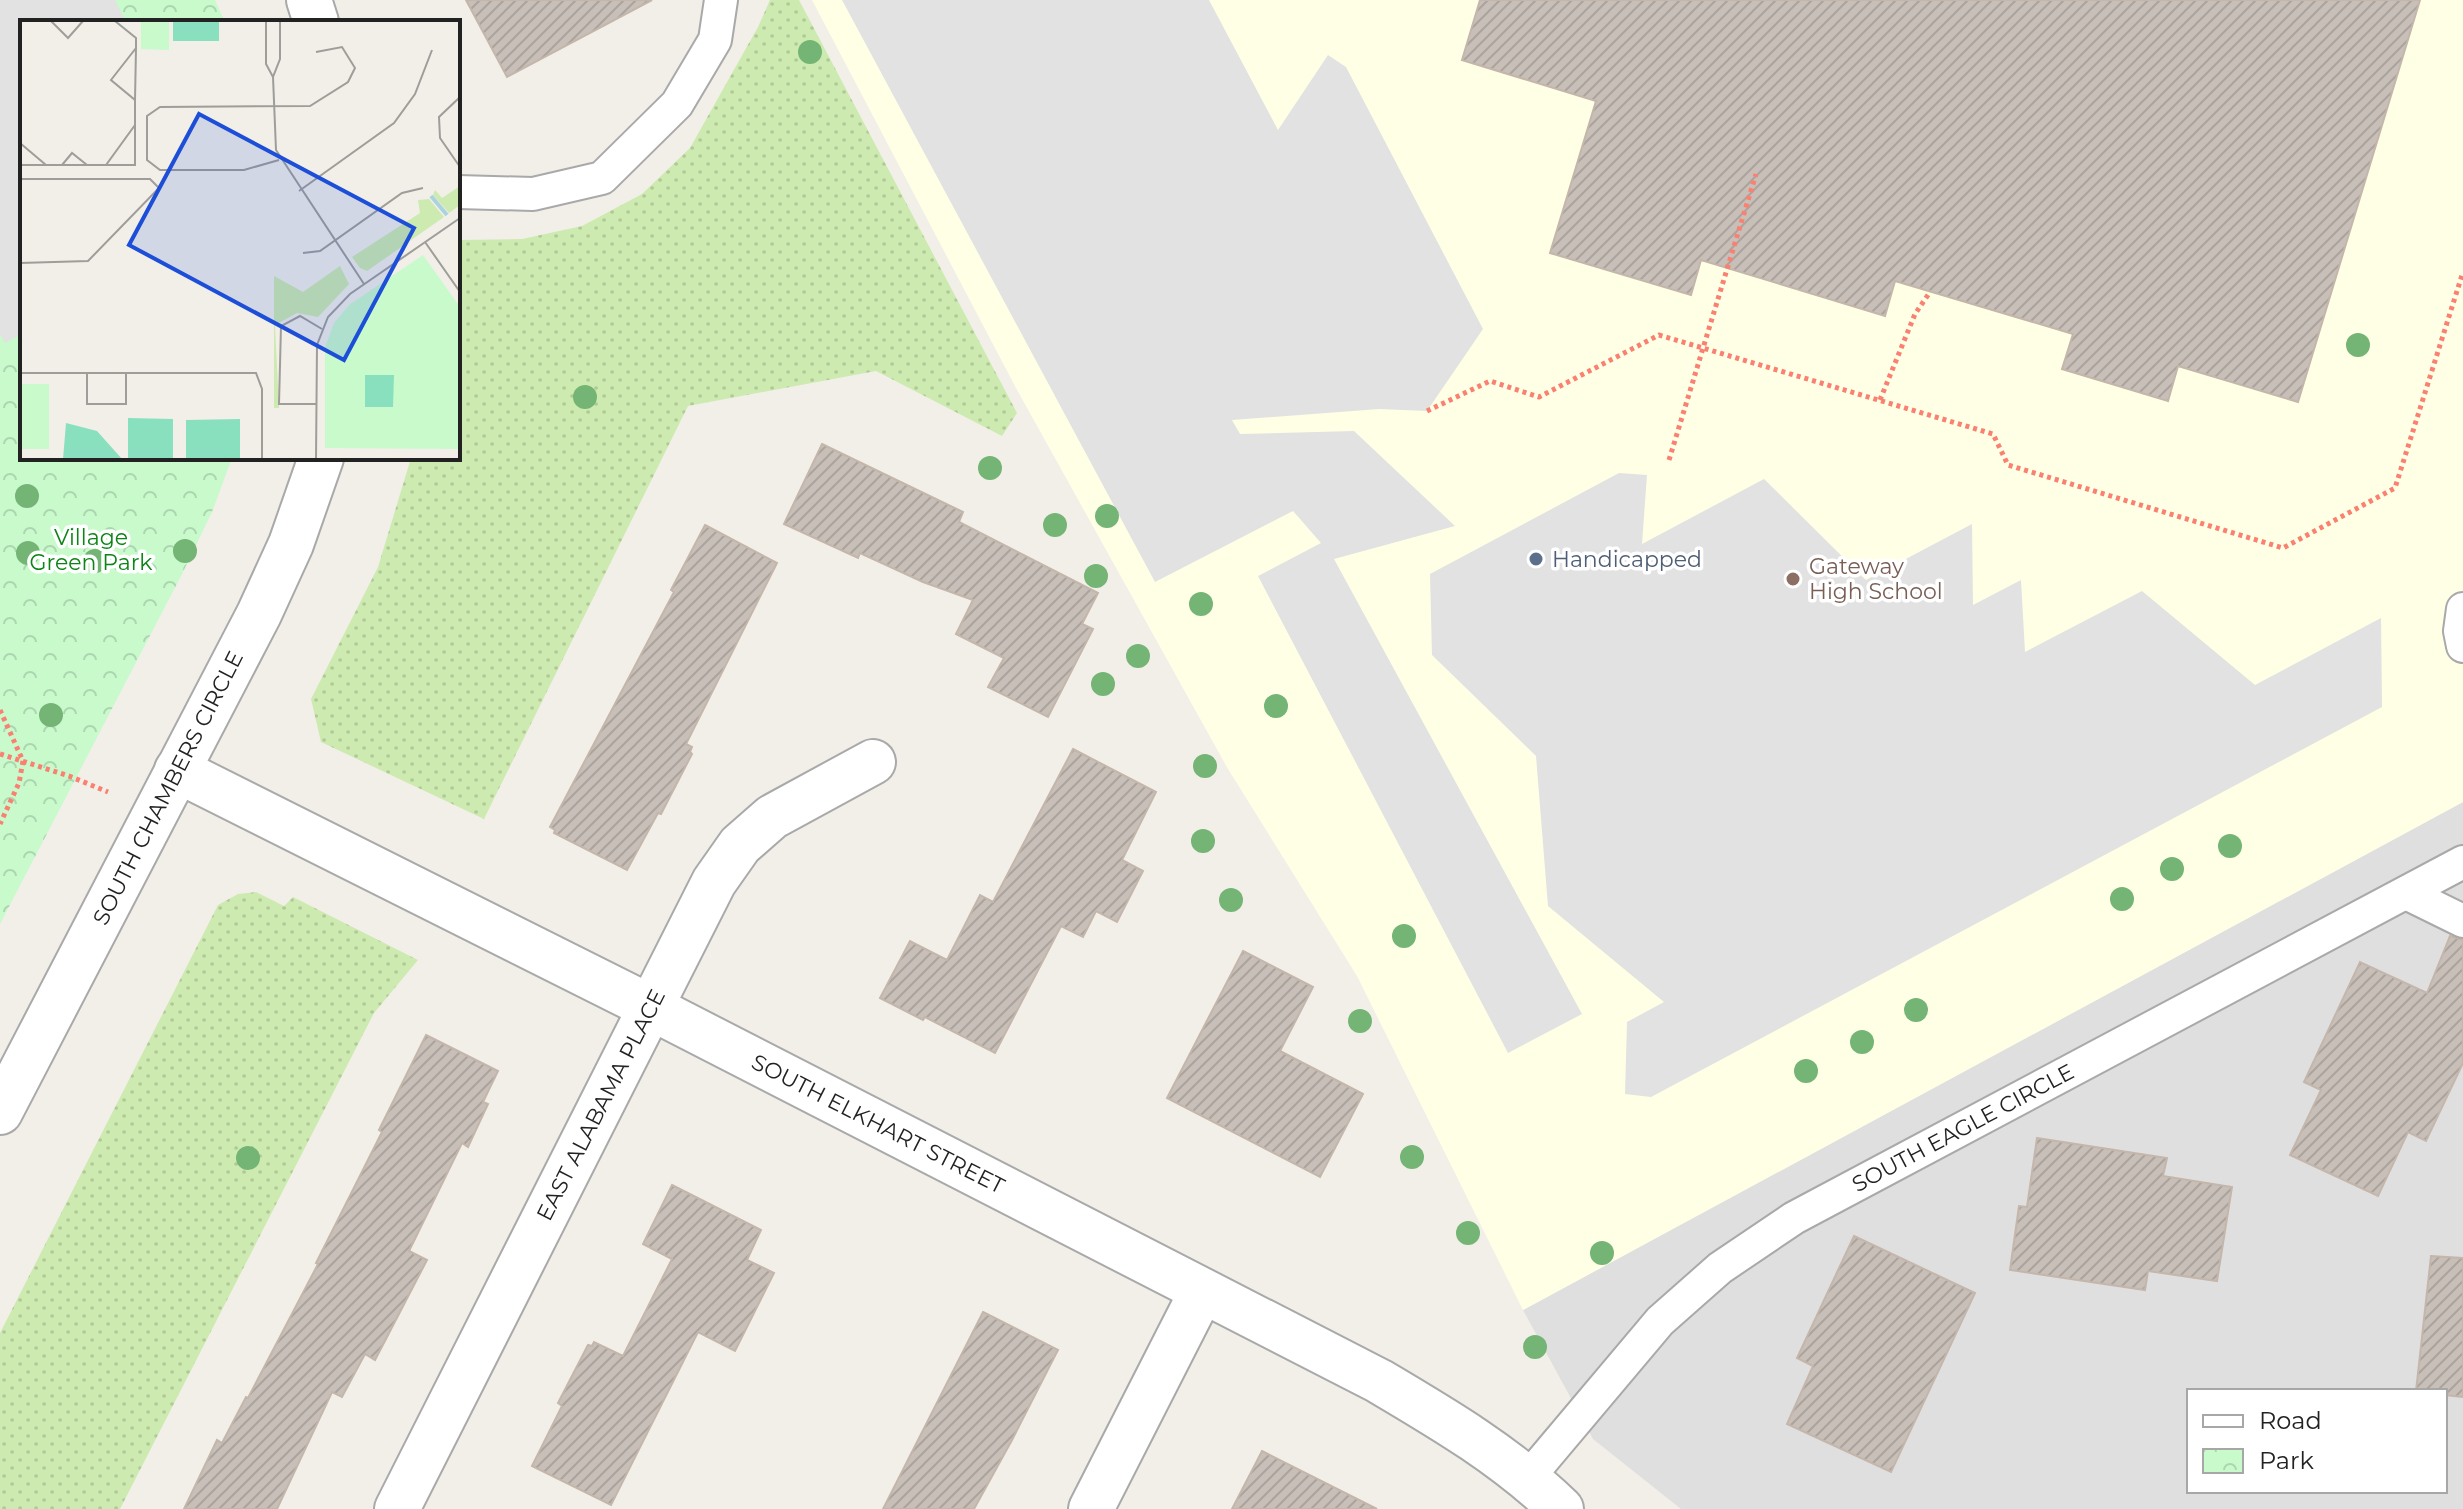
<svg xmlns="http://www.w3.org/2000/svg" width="2463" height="1509" viewBox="0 0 2463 1509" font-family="Montserrat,sans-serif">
<defs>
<pattern id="grass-dots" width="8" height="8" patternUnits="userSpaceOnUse" patternTransform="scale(2)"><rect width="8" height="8" fill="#cdebb0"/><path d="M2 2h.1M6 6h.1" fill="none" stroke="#b0c997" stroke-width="1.8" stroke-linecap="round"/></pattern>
<pattern id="park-crowns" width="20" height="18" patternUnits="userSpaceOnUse" patternTransform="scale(2)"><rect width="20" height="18" fill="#c8facc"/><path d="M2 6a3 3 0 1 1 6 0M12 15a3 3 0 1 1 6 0" fill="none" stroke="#acd6af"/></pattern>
<pattern id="building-hatch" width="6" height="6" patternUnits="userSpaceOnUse" patternTransform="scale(2)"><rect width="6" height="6" fill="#c7bfb8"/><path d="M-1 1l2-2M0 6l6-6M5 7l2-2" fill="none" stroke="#aba49e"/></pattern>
</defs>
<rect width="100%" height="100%" fill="#f2efe9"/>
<!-- residential -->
<path fill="#e0dfdf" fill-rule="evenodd" d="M2463 802V1509H1681L1593 1439 1523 1310ZM2189 1391H2445V1491H2189Z"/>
<!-- education -->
<path fill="#ffffe5" d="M812 0H2463V802L1523 1310 1357 976 1228 769 1016 388Z"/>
<!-- grass -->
<g fill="url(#grass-dots)">
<path d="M770 0H799L1017 413 1002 436 876 371 688 406 484 819 321 742 311 699 378 567 411 458H458V240L522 239 582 226 642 194 690 148 758 27Z"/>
<path d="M256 892 284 906 293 897 418 960 374 1013 120 1509H0V1333L218 905 238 894Z"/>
</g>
<!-- park -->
<path fill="url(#park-crowns)" d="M0 0H215L225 22H22V458H232L212 512 181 576 0 924Z"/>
<!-- parking -->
<g fill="#e2e2e2">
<path d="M0 0H115L126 22H22V334L5 343 0 334Z"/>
<path d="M842 0H1209L1278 130 1328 55 1346 67 1483 329 1427 411 1379 409 1232 420 1240 434 1354 431 1455 526 1334 559 1582 1014 1508 1053 1258 576 1321 543 1293 511 1155 582Z"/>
<path d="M1619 473 1647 475 1642 544 1764 479 1866 580 1972 524 1973 605 2021 580 2025 652 2142 591 2255 685 2381 618 2382 707 1651 1097 1625 1094 1627 1022 1664 1002 1548 906 1536 756 1432 655 1430 574Z"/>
</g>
<!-- building -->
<g fill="url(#building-hatch)" stroke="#c4b6ab" stroke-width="2">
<path d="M466 0H652L507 77Z"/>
<path d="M1480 0H2420L2298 402 2178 366 2168 401 2062 369 2073 334 1895 281 1885 316 1701 260 1691 295 1550 253 1596 101 1462 60Z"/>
<path d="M822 444 963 512 959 522 1098 593 1082 624 1093 629 1048 717 988 687 1004 658 956 634 973 600 923 582 860 553 858 558 784 524Z"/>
<path d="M705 525 777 563 686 744 692 747 690 752 692 754 661 814 658 813 627 870 554 833 555 830 550 827 674 592 671 590Z"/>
<path d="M1073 749 1156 792 1122 860 1143 871 1117 922 1096 911 1083 937 1061 926 995 1053 925 1017 923 1020 880 998 910 941 947 960 980 895 993 902Z"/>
<path d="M2450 936 2463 940V1063L2426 1141 2408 1132 2378 1196 2290 1155 2321 1090 2304 1082 2360 962 2427 993Z"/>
<path d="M1243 951 1313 987 1280 1051 1363 1094 1320 1177 1167 1098Z"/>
<path d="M426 1035 498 1071 483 1102 488 1104 468 1147 462 1143 409 1251 427 1260 375 1360 365 1354 342 1397 332 1392 277 1509H184L217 1440 222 1443 246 1397 248 1398 318 1264 316 1263 382 1132 379 1130Z"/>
<path d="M2037 1138 2167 1158 2163 1176 2232 1187 2217 1281 2148 1271 2145 1290 2010 1270 2019 1206 2027 1207Z"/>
<path d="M672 1185 761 1230 747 1260 774 1273 735 1351 698 1332 611 1505 532 1466 562 1406 558 1403 588 1345 592 1346 594 1342 623 1356 672 1259 643 1244Z"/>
<path d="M1854 1236 1975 1293 1891 1472 1787 1424 1813 1366 1797 1358Z"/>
<path d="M2431 1256 2463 1258V1397L2445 1395V1391H2416Z"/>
<path d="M983 1312 1058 1350 1012 1440 974 1509H883Z"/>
<path d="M1262 1451 1377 1509H1232Z"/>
</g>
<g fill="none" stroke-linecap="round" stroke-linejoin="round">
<!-- lane casing -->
<g stroke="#a9a9a9" stroke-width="36">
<g id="lane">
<path d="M458 192 533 194 602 178 677 104 715 40 721 0"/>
<path d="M2463 609 2460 631 2463 646"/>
<path d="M2406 893 2463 921"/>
<path d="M1527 1479 1660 1321 1720 1268 1794 1218 2463 862"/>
</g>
</g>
<!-- street casing -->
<g stroke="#a9a9a9" stroke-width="48">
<g id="street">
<path d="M309 0 316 22"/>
<path d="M177 770 650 1007 1379 1381C1445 1420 1506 1456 1561 1509"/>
<path d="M0 1112 259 614 291 544 321 458"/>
<path d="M397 1509 714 882 740 845 772 817 873 762"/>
<path d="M1091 1509 1202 1291"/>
</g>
</g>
<!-- path -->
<g stroke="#fa8072" stroke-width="5" stroke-dasharray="4 4" stroke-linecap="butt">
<path d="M1880 400 1915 314 1930 292"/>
<path d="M1427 411 1490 381 1539 397 1659 335 1993 434 2008 465 2283 548 2395 488 2463 272"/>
<path d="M1669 460 1756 174"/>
<path d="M0 710 23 761 19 783 0 824"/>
<path d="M0 754 69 776 108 792"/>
</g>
<!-- lane -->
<use href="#lane" stroke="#fff" stroke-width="32"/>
<!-- street -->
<use href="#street" stroke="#fff" stroke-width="44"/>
</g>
<!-- trees -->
<g fill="#74b475">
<circle cx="810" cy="52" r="12"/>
<circle cx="2358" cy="345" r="12"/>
<circle cx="585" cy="397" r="12"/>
<circle cx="990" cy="468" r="12"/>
<circle cx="27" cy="496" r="12"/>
<circle cx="1107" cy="516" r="12"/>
<circle cx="1055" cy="525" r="12"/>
<circle cx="185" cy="551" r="12"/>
<circle cx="28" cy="553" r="12"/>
<circle cx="95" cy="561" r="12"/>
<circle cx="1096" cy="576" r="12"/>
<circle cx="1201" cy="604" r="12"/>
<circle cx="1138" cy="656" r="12"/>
<circle cx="1103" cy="684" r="12"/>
<circle cx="1276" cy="706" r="12"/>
<circle cx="51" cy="715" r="12"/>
<circle cx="1205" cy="766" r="12"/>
<circle cx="1203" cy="841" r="12"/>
<circle cx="2230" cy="846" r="12"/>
<circle cx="2172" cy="869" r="12"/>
<circle cx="2122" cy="899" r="12"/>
<circle cx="1231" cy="900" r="12"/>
<circle cx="1404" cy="936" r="12"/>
<circle cx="1916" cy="1010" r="12"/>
<circle cx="1360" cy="1021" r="12"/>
<circle cx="1862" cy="1042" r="12"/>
<circle cx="1806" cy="1071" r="12"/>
<circle cx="1412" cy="1157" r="12"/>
<circle cx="248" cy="1158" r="12"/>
<circle cx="1468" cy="1233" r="12"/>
<circle cx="1602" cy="1253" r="12"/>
<circle cx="1535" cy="1347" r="12"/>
</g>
<!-- markers -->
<circle fill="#5c6f8a" stroke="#fff" stroke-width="3" cx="1536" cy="559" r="8"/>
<circle fill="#8d6e63" stroke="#fff" stroke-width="3" cx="1793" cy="579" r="8"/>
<g text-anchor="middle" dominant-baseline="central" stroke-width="7" stroke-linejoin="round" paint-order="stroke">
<!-- park labels -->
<g font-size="22" fill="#0c8416" stroke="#fff">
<text x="91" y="537">Village<tspan x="91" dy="25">Green Park</tspan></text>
</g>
<!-- service labels -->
<g font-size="22" fill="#4e5e75" stroke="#fff" text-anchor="start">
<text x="1552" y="559">Handicapped</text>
</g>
<!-- education labels -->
<g font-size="22" fill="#785e54" stroke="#fff" text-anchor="start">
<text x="1809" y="566">Gateway<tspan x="1809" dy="25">High School</tspan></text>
</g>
<!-- street labels -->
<g font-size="22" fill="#222" stroke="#fff">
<text transform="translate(168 788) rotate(-63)">SOUTH CHAMBERS CIRCLE</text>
<text transform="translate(601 1105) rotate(-63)">EAST ALABAMA PLACE</text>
<text transform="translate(878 1124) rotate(27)">SOUTH ELKHART STREET</text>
<text transform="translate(1963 1128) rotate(-28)">SOUTH EAGLE CIRCLE</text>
</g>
</g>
<!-- overview -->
<g transform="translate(20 20)">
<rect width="440" height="440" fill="#f2efe9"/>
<path d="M440 166V185L429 193 413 175 415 170 422 178ZM409 179 424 197 347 251 340 248 332 237 400 193 398 180ZM320 246 329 264 298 297 277 293 255 305 259 388H254V256L283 272Z" fill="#cdebb0"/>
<path d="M121 1H149V30L121 29ZM403 235 440 287V429L305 428V327L314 303 329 285ZM0 364H29V429H0Z" fill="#c8facc"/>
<path d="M153 1H199V21H153ZM345 355H374L373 387H345ZM108 398 153 399V439H108ZM220 399V439H166V400ZM46 403 77 411 102 439H43Z" fill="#88e0be"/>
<path fill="none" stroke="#aad3df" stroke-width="4" d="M411 176 427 195"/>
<path fill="none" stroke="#9f9d99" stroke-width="2" d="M31 1 48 18 63 1M246 1V44L253 57M260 1V39L253 57 256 130 344 264M440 77 419 97 420 118 440 147M115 80 116 28M0 123 26 145M259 140 224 150H140L127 140V96L140 87 290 86 328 62 335 48 322 27 296 32M0 145H86L115 105V80L91 60 116 28V18L95 1M42 145 52 133 67 145M86 145H115V105M0 159H130L139 168 68 241 0 243M279 171 374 103 395 74 412 30M405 222 440 272M283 233 300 231 382 173 403 168M0 353H236L242 369V439M67 353V384H106V353M297 384H259L261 306 280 296 302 309M296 439 297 325 308 297 330 274 440 198"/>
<path fill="#1d4ed8" fill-opacity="0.15" stroke="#1d4ed8" stroke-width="4" d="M179 94 394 208 324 340 109 225Z"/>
<rect width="440" height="440" fill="none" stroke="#222" stroke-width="4"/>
</g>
<!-- legend -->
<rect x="2187" y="1389" width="260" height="104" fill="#ffffff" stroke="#a7a7a7" stroke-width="2"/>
<rect x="2203" y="1415" width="40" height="12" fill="#ffffff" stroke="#a7a7a7" stroke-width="2"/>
<text x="2259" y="1429" font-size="24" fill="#222222">Road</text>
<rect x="2203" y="1449" width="40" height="24" fill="url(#park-crowns)" stroke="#a7a7a7" stroke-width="2"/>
<text x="2259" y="1469" font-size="24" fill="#222222">Park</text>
</svg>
